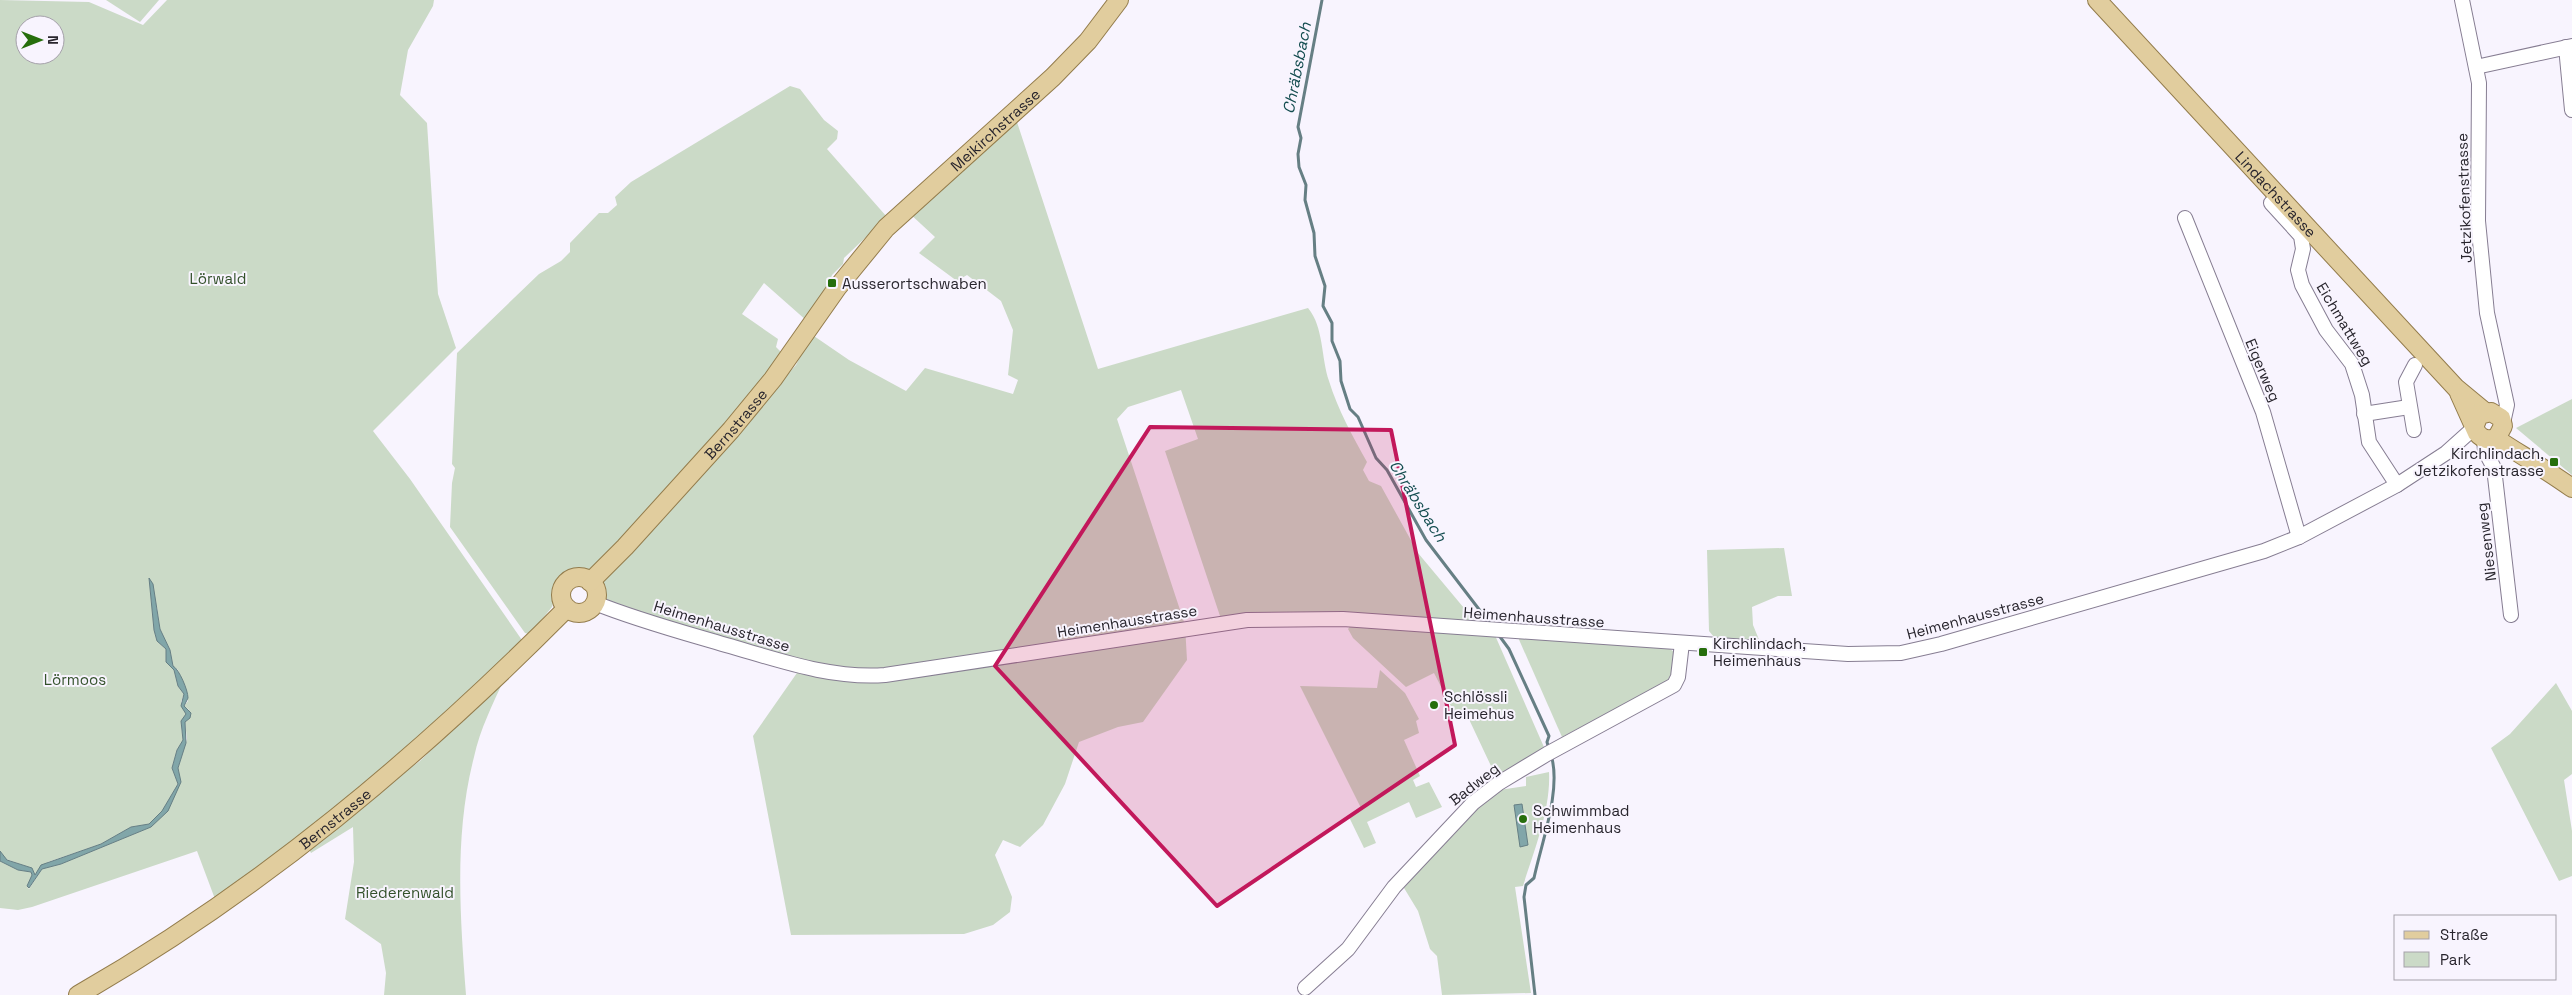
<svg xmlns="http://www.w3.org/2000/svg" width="2572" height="995" viewBox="0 0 2572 995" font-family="'Space Grotesk',sans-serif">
<rect width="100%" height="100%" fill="#f8f4fe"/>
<!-- green -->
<g fill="#cbdac7" fill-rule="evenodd">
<path d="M0 0 89 2 143 25 167 0H434L433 6 408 50 400 95 427 123 438 294 456 348 373 431 410 479 524 643 367 789 215 899 197 851 32 907 18 910 0 908V861L18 870 31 872 32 875 27 886 29 889 42 869 61 864 151 827 180 784 178 768 187 739 185 722 189 710 184 706 188 701 178 670 173 666 170 650 160 629 157 607 149 578 154 630 157 641 166 649V662L174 670 178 686 184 694 181 702 186 714 181 725 183 740 177 750 172 768 178 784 162 811 149 824 131 827 101 844 48 862 34 875 31 868 3 858 0 851ZM25 25H55V55H25Z"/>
<path d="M106 0H159L140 22Z"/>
<path d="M790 86 800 89 824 120 838 131 837 139 827 149 887 217 844 258 843 264 832 275 824 296 807 321 764 283 742 314 778 339 776 347 783 354 728 426 593 570 591 568 584 571H570L559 580 552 607 530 634 525 633 450 527 452 483 455 468 452 464 457 353 539 274 561 261 570 252V243L599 213H608L617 205 615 197 631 182Z"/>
<path d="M1016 119 1098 369 1308 308C1324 327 1321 358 1329 381 1338 410 1352 435 1367 462L1363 470 1369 481 1381 486 1418 553 1479 626 1221 619 1165 451 1198 439 1181 390 1128 407 1117 419 1185 625 1187 660 1143 722 1118 727 1079 742 1065 784 1043 825 1020 847 1003 840 995 855 1012 897 1010 912 993 925 964 934 791 935 753 736 799 670 621 607 605 599 602 585 606 576 796 365 811 334 849 360 906 391 925 368 1013 394 1018 380 1008 375 1013 330 1001 301 967 275 957 281 919 253 935 237 908 212Z"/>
<path d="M2572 399V475L2516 428Z"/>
<path d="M1784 548 1792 596H1778L1752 607 1753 625 1760 642 1714 637 1709 631 1707 550Z"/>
<path d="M1352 624 1494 633 1547 754 1499 783 1467 715 1456 716 1434 673 1406 687 1353 638 1348 629Z"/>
<path d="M1517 635 1669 648 1675 653 1674 678 1562 737Z"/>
<path d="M1380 670 1405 693 1419 719 1416 721 1419 733 1404 740 1420 776 1413 780 1416 787 1429 782 1442 807 1416 818 1409 802 1367 822 1376 843 1364 848 1349 817 1362 810 1300 686 1377 688Z"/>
<path d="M504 679C493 704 480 729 474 757 454 834 460 916 466 995H384L386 973 381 944 345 919 354 862 353 827 311 853 308 847 371 796 420 761Z"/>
<path d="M2556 683 2572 711V774L2564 780 2572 831V876L2559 881 2491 748 2510 734Z"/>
<path d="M1549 772C1551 809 1534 851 1523 886L1515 887 1531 993 1442 995 1437 956 1430 949 1418 911 1401 883 1464 814 1499 790 1526 786V777Z"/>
</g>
<!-- water -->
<g fill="#81a6a9" stroke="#667f84">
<path d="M149 578 153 584 160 629 170 650 173 666C179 669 188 690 188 698L184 706 191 713 190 718 185 722 186 743 178 768 181 782 168 811 151 827 61 864 42 869 29 888 27 886 32 875 31 872 18 870 0 861V851L7 860 32 868 35 875 41 865 101 844 131 827 149 824 162 811 178 784 172 768 177 750 183 740 181 721 186 714 181 706 184 694 178 686 174 670 166 662V649L157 641 154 630Z"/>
<path d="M1522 804 1528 845 1520 847 1514 805Z"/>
</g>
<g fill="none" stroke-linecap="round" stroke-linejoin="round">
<!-- stream -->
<g stroke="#667f84" stroke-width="3">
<path d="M1322 0 1298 127 1301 138 1298 154 1299 167 1306 185 1305 200 1314 233 1315 256 1325 286 1323 306 1332 323V341L1340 361 1341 381 1350 409 1358 417 1376 458 1387 470 1426 540 1491 625"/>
<path d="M1498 634 1509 649 1549 736 1547 742 1549 749"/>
<path d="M1535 995 1524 897 1526 885 1534 878C1541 844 1562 789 1551 755"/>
</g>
<!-- minor casing -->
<g stroke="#867d92" stroke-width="16">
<g id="minor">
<path d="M2462 0 2479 83 2478 221 2487 313 2507 405 2503 423"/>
<path d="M2566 47 2572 110"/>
<path d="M2476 67 2572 46"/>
<path d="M2271 203 2301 236 2303 249 2298 270 2302 285 2326 330 2352 364 2362 395 2369 442 2397 485"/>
<path d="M2185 218 2263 412 2299 537"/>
<path d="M2364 414 2409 407"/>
<path d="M2414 430 2406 382 2415 365"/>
<path d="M2484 439 2485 451 2494 468 2511 615"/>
<path d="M595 603C637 620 682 632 726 645 779 660 830 679 885 675L1247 620 1343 619 1848 654 1901 653 1941 644 2264 551 2299 537 2397 485 2446 453 2475 427"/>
<path d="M1305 988 1348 949 1394 887 1473 803 1499 783 1547 754 1674 685 1678 677 1682 643"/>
</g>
</g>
<!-- major casing -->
<g stroke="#937c4c" stroke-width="20">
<g id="major">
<path id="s1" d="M2097 0 2456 388 2485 412"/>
<path d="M2459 393 2477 433C2483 440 2490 441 2497 437L2503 426 2501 418 2491 412 2479 415 2475 425"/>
<path d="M2495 438C2521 455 2547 470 2572 488"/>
<circle cx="579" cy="595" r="18"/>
<path id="s2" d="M590 582 625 547 731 430 773 379 837 288 886 228 1053 77 1088 41 1119 0"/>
<path id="s3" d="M78 995C260 891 419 757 567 608"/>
</g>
</g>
<!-- minor -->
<use href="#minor" stroke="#fff" stroke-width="14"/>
<!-- major -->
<use href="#major" stroke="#e1cd9e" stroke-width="18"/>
</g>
<!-- marked area -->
<path fill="#c2185b" fill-opacity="0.2" stroke="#c2185b" stroke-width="4" stroke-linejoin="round" d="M1150 427 1391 430 1455 745 1217 906 995 666Z"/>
<!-- markers -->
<g fill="#266e0c" stroke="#f8f4fe" stroke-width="2">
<rect x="827" y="278" width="10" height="10" rx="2.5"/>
<rect x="2549" y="457" width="10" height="10" rx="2.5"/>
<rect x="1698" y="647" width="10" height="10" rx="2.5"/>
<circle cx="1434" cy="705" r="5"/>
<circle cx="1523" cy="819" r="5"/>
</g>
<g text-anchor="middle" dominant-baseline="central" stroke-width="4" stroke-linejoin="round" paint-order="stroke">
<!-- street labels -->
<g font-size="15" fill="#28252d" stroke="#f8f4fe">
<text stroke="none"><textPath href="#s2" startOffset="609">Meikirchstrasse</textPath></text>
<text stroke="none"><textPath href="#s1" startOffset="264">Lindachstrasse</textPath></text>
<text transform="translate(2464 198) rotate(-92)">Jetzikofenstrasse</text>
<text transform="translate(2345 324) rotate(59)">Eichmattweg</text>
<text transform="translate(2263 370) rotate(67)">Eigerweg</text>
<text stroke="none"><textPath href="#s2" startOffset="215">Bernstrasse</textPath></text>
<text transform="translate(2486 542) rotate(-97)">Niesenweg</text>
<text transform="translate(1975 616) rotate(-15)">Heimenhausstrasse</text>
<text transform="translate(1534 617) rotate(4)">Heimenhausstrasse</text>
<text transform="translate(1127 621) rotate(-9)">Heimenhausstrasse</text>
<text transform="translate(722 626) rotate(17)">Heimenhausstrasse</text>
<text transform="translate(1474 784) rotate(-38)">Badweg</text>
<text stroke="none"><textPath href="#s3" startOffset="312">Bernstrasse</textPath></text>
</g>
<!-- park labels -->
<g font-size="15" fill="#33512b" stroke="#f8f4fe">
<text x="218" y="278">Lörwald</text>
<text x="75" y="679">Lörmoos</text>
<text x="405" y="892">Riederenwald</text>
</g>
<!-- poi labels -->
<g font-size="15" fill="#28252d" stroke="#f8f4fe" text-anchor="start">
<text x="842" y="283">Ausserortschwaben</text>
<text x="2544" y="453" text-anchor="end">Kirchlindach,<tspan x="2544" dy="17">Jetzikofenstrasse</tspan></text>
<text x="1713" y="643">Kirchlindach,<tspan x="1713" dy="17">Heimenhaus</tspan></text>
<text x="1444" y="696">Schlössli<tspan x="1444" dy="17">Heimehus</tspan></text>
<text x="1533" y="810">Schwimmbad<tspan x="1533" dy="17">Heimenhaus</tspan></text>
</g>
<!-- water labels -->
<g font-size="16" font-style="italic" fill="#144d50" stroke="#f8f4fe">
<text transform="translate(1297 68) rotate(-79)">Chräbsbach</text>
<text transform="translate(1418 501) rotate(58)">Chräbsbach</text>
</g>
</g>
<!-- legend -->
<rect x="2394" y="915" width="162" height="65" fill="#f8f4fe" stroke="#a5a1aa"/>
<rect x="2404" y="931" width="25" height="8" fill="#e1cd9e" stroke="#a5a1aa"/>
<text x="2440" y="940" font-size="15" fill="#28252d">Straße</text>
<rect x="2404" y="952" width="25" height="15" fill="#cbdac7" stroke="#a5a1aa"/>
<text x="2440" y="965" font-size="15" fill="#28252d">Park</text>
<!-- north arrow -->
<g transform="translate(40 40) rotate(90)"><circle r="24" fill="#f8f4fe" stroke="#a5a1aa"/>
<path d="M0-4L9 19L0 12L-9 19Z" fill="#266e0c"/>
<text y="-8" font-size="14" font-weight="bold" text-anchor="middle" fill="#28252d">N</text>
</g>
</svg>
